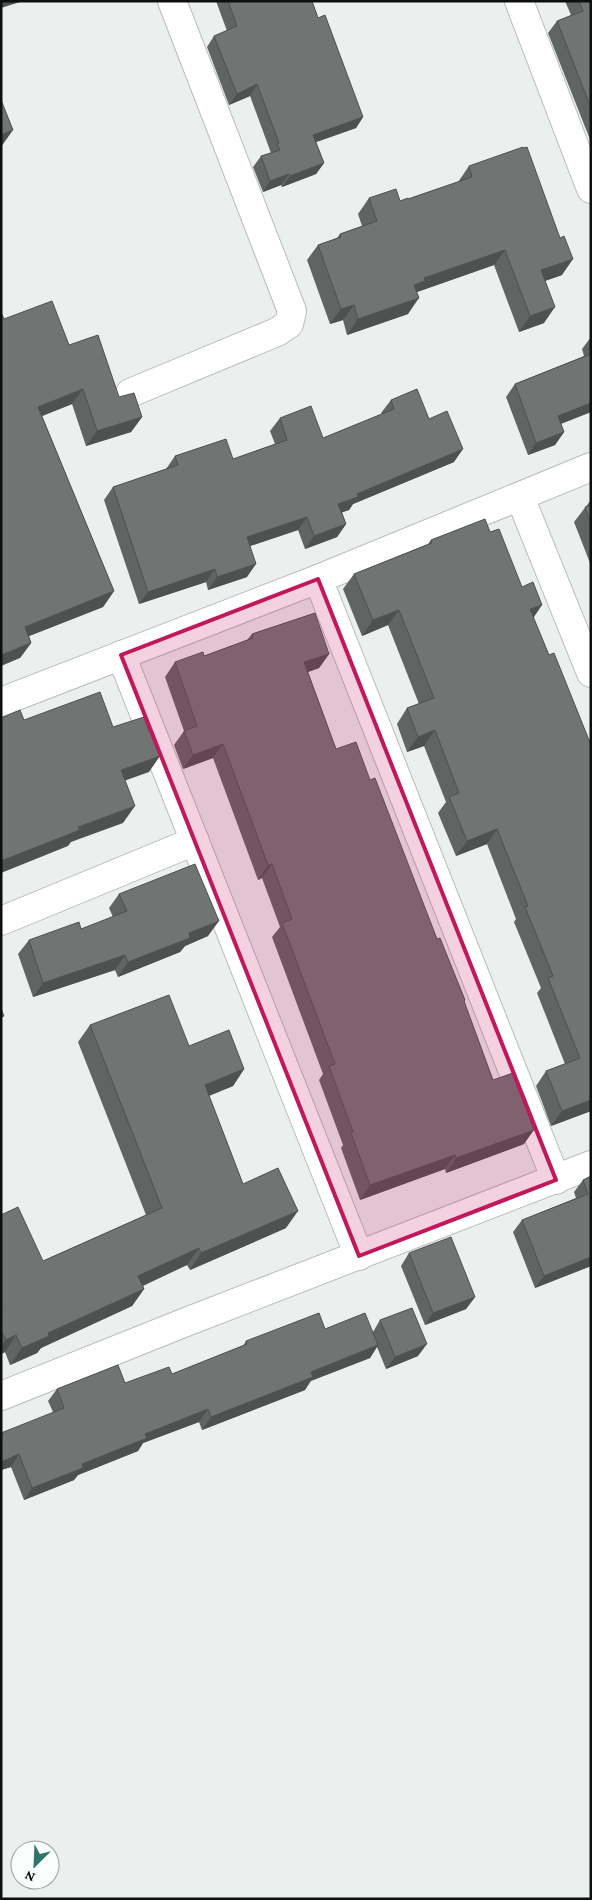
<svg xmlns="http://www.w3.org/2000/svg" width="592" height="1900" viewBox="0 0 592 1900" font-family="'Crimson Pro',serif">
<rect width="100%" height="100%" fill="#ebf0ef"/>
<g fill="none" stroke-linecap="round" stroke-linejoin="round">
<!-- street casing -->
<g stroke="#b8bcbb" stroke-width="30">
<g id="street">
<path d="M519 1 591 189"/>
<path d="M130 393 277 332 289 324 292 311 172 1"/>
<path d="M520 497 591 673"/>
<path d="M318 579 556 1180"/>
<path d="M121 655 359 1256"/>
<path d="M1 921 195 841"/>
<path d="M1 1396 186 1322 591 1165"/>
</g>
</g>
<!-- secondary casing -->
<g stroke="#b8bcbb" stroke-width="30">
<path id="secondary" d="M1 702 318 579 591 467"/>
</g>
<!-- street -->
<use href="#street" stroke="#fff" stroke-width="28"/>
<!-- secondary -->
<use href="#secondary" stroke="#fff" stroke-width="28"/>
</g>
<!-- wall -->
<g fill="#606463">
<path d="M216 1H312L318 18 363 117 356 128 316 142 324 163 316 174 282 187 281 185 263 192 253 167 261 156 271 153 250 96 229 105 207 47 214 36 227 31Z"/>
<path d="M565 1H591V142L548 33 557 21 571 15Z"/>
<path d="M469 166 562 275 545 281 544 323 519 332 494 265 417 292 408 314 347 335 343 320 330 324 307 260 318 245 337 238 340 234 362 226 358 214 369 198 400 201 408 199 458 182Z"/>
<path d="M4 319 69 345 119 397 142 417 131 432 86 446 72 404 42 416 114 591 103 607 29 636 31 643 20 658Z"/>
<path d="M591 337V412L561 424 564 432 555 445 528 455 506 397 515 384 584 356 582 349Z"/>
<path d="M391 400 429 419 454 462 353 504 349 510 342 512 346 524 337 537 305 549 298 530 250 546 247 577 208 590 206 582 139 604 104 500 113 487 166 469 175 456 233 459 275 444 270 431 280 418 323 438 382 414 381 413Z"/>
<path d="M591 500V563H590L574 522Z"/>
<path d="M490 532 533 618 549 655 591 745V1111L551 1126 536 1086 546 1071 565 1064 537 993 541 988 514 922 516 919 487 844 456 856 438 813 446 802 424 746 407 752 397 724 407 708 419 704 388 625 362 636 343 589 354 574 428 544 431 540Z"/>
<path d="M252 634 329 654 319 668 308 672 336 749 370 780 437 939 465 1000 464 1002 493 1080 524 1144 446 1173 445 1169 360 1200 341 1148 343 1145 319 1080 323 1074 272 937 280 927 262 878 258 880 213 758 183 769 174 745 184 731 165 677 175 662 204 656 247 640Z"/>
<path d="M119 894 208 936 185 946 180 952 118 977 115 970 33 997 18 954 29 940 81 929 113 917 109 908Z"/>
<path d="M90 1025 189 1046 244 1069 233 1086 209 1096 243 1184 286 1228 190 1270 187 1265 143 1286 144 1289 132 1306 41 1348 37 1353 10 1365 5 1352 1 1354V1215L43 1261 146 1215 78 1042Z"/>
<path d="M591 1176V1266L535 1288 513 1232 522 1220 576 1198 574 1192 583 1180Z"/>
<path d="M409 1253 475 1297 466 1309 425 1325 401 1266Z"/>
<path d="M380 1320 418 1356 386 1369 377 1347 370 1358 311 1381 305 1390 202 1430 199 1422 143 1443 138 1451 78 1475 74 1480 24 1500 11 1467 1 1470 53 1412 48 1401 57 1389 125 1383 172 1374 243 1346 246 1341 325 1329 373 1332Z"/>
</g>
<!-- shaded-wall -->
<g fill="#4e5150">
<path d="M3 1H23L1 8V3Z"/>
<path d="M257 84 250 96 229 105 237 94Z"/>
<path d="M363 117 356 128 305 146 313 135Z"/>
<path d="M13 130 1 147V135Z"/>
<path d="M324 163 316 174 282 187 290 176Z"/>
<path d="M289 174 281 185 263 192 270 181Z"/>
<path d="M505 250 494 265 417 292 414 297V285L424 278Z"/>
<path d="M573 259 562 275 530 286 541 270Z"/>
<path d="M419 298 408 314 347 335 358 319Z"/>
<path d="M354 305 343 320 330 324 341 309Z"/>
<path d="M555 307 544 323 519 332 530 316Z"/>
<path d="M83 389 72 404 27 422 38 407Z"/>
<path d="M591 403V412L549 428 558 416Z"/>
<path d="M142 417 131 432 86 446 97 431Z"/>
<path d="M564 432 555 445 528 455 536 443Z"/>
<path d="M463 449 454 462 353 504 349 510 329 517 338 504 357 494Z"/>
<path d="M307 517 298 530 238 550 247 537Z"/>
<path d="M346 524 337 537 305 549 314 536Z"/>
<path d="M256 564 247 577 208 590 217 577Z"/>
<path d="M215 569 206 582 139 604 148 592Z"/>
<path d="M114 591 103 607 14 642 25 627Z"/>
<path d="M542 605 532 620 530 609Z"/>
<path d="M399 610 388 625 362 636 373 620Z"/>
<path d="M31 643 20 658 1 666V655Z"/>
<path d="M329 654 319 668 294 677 304 662Z"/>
<path d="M435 730 424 746 407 752 418 737Z"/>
<path d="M223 744 213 758 183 769 193 755Z"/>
<path d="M160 756 149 772 110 786 121 770Z"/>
<path d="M135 806 123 823 71 842 68 846 1 873V861L78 827Z"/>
<path d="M497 829 487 844 456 856 467 841Z"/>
<path d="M272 864 262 878 258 880 268 865Z"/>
<path d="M219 921 208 936 185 946 180 952 118 977 128 962 189 933Z"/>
<path d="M125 955 115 970 33 997 43 983Z"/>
<path d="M244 1069 233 1086 193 1102 205 1085Z"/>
<path d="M591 1100V1111L551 1126 562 1111Z"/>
<path d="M534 1130 524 1144 446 1173 456 1158Z"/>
<path d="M455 1155 445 1169 360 1200 370 1185Z"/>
<path d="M298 1211 286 1228 190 1270 201 1253Z"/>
<path d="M199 1248 187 1265 126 1293 138 1276Z"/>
<path d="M591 1257V1266L535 1288 544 1276Z"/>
<path d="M144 1289 132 1306 41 1348 37 1353 10 1365 22 1348 48 1333Z"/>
<path d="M475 1297 466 1309 425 1325 433 1313Z"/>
<path d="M16 1335 5 1352 1 1354V1346L6 1340Z"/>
<path d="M427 1344 418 1356 386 1369 395 1357Z"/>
<path d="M378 1345 370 1358 310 1381 305 1390 202 1430 211 1417 311 1372Z"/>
<path d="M208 1409 199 1422 143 1443 138 1451 78 1475 74 1480 24 1500 32 1488 145 1434Z"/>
<path d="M19 1454 11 1467 1 1470V1462Z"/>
</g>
<!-- building -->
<g fill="#707473" stroke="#4e5150">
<path d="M228 1H312L318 18 325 15 363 117 313 135 324 163 290 176 289 174 270 181 261 156 280 150 277 144 279 143 257 84 237 94 214 36 237 26Z"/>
<path d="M579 1H591V108L557 21 583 11Z"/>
<path d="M1 100 13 130 1 135Z"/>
<path d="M523 147 524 148 527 147 560 238 564 236 573 259 541 270 555 307 530 316 505 250 424 278 425 281 414 285 419 298 358 319 354 305 341 309 318 245 341 237 340 234 377 221 369 198 396 189 400 201 408 198V199L472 177 469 166Z"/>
<path d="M52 301 69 345 98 335 119 397 134 393 142 417 97 431 83 389 38 407 114 591 25 627 31 643 1 655V312L4 319Z"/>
<path d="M591 354V403L558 416 564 432 536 443 515 384Z"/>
<path d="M417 389 429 419 447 411 463 449 357 494 358 497 338 504 346 524 314 536 307 517 247 537 256 564 217 577 215 569 148 592 113 487 178 465 175 456 226 439 233 459 287 440 280 418 311 406 323 438 394 409 391 400Z"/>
<path d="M591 505V523L585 507Z"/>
<path d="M485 519 490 532 499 529 522 587 533 582 542 605 530 609 549 655 554 653 591 745V1100L562 1111 546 1071 580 1058 548 978 553 976 525 907 528 906 497 829 467 841 449 797 459 793 435 730 418 737 407 708 434 698 399 610 373 620 354 574 432 543 431 540Z"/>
<path d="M315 613 329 654 304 662 336 749 356 742 370 780 375 778 437 939 440 938 465 1000 464 1001 493 1080 513 1073 534 1130 456 1158 455 1155 370 1185 351 1133 353 1132 329 1066 335 1064 282 923 292 919 272 864 268 865 223 744 193 755 184 731 197 726 175 662 203 652 204 656 253 638 252 634Z"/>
<path d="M100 692 113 727 144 717 149 732 151 731 160 756 121 770 135 806 78 827 80 830 1 861V718L20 710 24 720Z"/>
<path d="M195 864 219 921 189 933 190 938 128 962 125 955 43 983 29 940 79 922 81 929 127 911 119 894Z"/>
<path d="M169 995 189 1046 229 1030 244 1069 205 1085 243 1184 278 1168 298 1211 201 1253 199 1248 138 1276 144 1289 48 1333 49 1336 22 1348 16 1335 6 1340 1 1331V1309H2L1 1307V1215L18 1207 43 1261 162 1208 90 1025Z"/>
<path d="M1 1009 4 1016 1 1017Z"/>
<path d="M591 1176V1257L544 1276 522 1220 588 1194 583 1180Z"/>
<path d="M451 1237 475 1297 433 1313 409 1253Z"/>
<path d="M412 1308 427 1344 395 1357 380 1320Z"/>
<path d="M319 1313 325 1329 365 1313 378 1345 311 1372 313 1377 211 1417 208 1409 145 1434 147 1438 82 1464 83 1468 32 1488 19 1454 1 1462V1433L64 1408 57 1389 118 1365 125 1383 169 1367 172 1374 247 1344 246 1341Z"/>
</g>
<!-- marked area -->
<path fill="#c2185b" fill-opacity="0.2" stroke="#c2185b" stroke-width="4" stroke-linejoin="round" d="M318 579 556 1180 359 1256 121 655Z"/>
<!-- border -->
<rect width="592" height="1900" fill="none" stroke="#0e100f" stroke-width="5"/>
<!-- north arrow -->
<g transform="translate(35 1865) rotate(204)"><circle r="24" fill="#f9fefc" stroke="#9b9f9d"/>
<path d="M0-4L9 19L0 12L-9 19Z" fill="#2f7569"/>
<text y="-8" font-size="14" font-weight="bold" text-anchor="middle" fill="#0e100f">N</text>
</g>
</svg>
